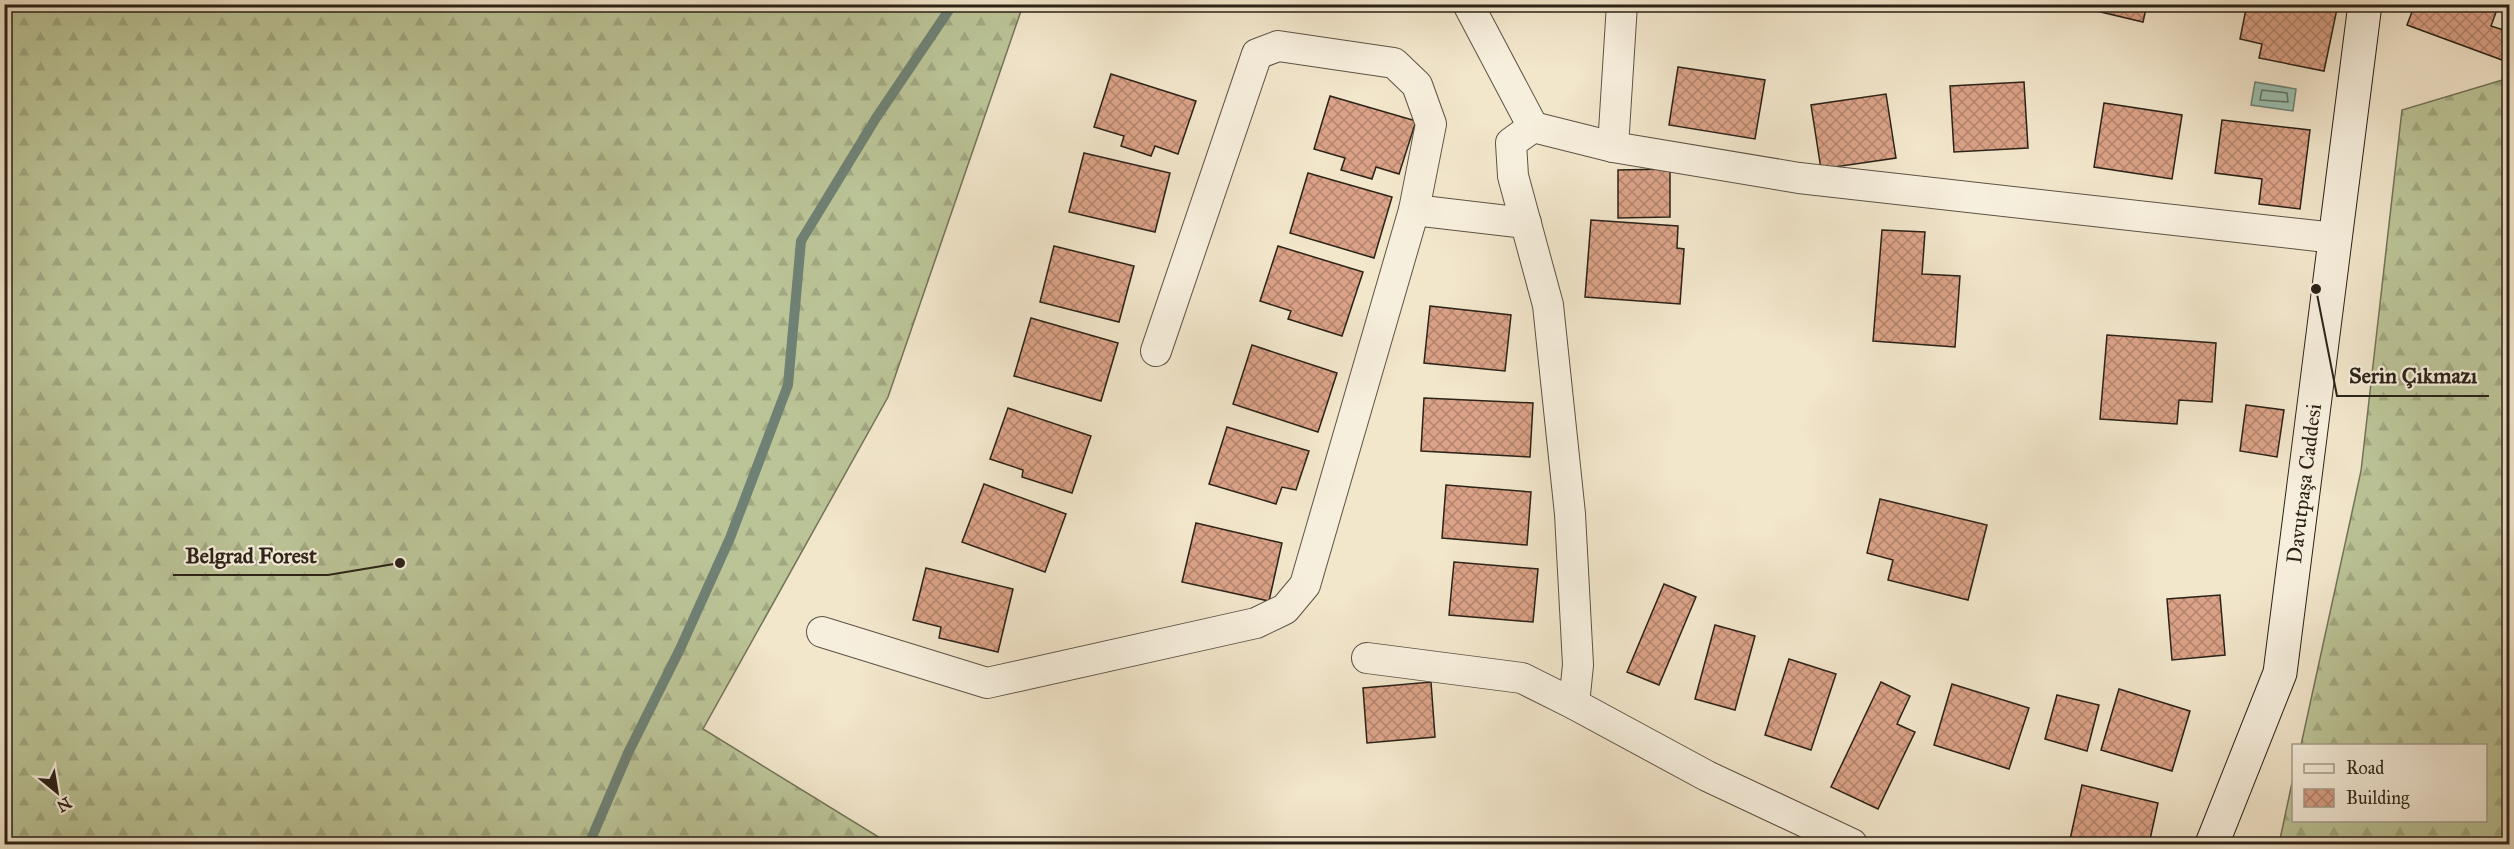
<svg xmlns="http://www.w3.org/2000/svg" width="2514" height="849" viewBox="0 0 2514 849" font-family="'IM FELL Great Primer',serif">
<defs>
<pattern id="forest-firs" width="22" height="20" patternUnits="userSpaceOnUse" patternTransform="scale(1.5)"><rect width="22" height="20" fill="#bbc497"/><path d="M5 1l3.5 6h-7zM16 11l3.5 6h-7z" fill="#a1a881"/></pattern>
<pattern id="building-cross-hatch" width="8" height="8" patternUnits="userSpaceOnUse" patternTransform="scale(1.5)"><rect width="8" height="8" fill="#dba287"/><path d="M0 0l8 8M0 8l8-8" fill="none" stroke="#b2846d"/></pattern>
</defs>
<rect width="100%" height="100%" fill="#f2e6cb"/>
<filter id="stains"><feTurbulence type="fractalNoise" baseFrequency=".00333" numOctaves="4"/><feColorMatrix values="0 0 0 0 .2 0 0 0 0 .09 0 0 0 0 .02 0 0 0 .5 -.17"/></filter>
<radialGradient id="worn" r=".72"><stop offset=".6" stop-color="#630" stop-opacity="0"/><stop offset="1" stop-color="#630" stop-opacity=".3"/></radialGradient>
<!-- forest -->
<g fill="url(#forest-firs)" stroke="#737358" stroke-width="1.5">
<path d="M5 4 1023 5 888 397 703 729 890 844H5Z"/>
<path d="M2509 78V844H2279L2293 778 2294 820H2486V746L2301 745 2361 471 2402 110Z"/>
</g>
<!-- water -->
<path fill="#9cc0b1" stroke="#6f8174" stroke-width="1.5" d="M2255 82 2296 89 2293 111 2251 105Z"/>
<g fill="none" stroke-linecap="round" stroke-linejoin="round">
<!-- shore -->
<path stroke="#647164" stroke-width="1.5" d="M2262 90 2287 93 2288 102 2260 100Z"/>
<!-- stream -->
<path stroke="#6f8174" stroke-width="10" d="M589 844 628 753 680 649 730 538 788 385 801 241 876 118 953 4"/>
</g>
<!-- building -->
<g fill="url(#building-cross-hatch)" stroke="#2b2218" stroke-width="1.5">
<path d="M2067 4H2147L2143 22Z"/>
<path d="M2247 4H2338L2324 71 2259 58 2262 44 2240 39Z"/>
<path d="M2415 4H2499L2491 26 2510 32V40L2502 60 2407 25Z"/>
<path d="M1678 67 1765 80 1755 139 1669 125Z"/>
<path d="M1111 74 1196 101 1178 154 1155 146 1151 156 1121 146 1124 136 1094 127Z"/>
<path d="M2024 82 2028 148 1954 152 1950 86Z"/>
<path d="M1886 94 1896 158 1821 169 1811 105Z"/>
<path d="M1330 96 1416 121 1399 174 1376 167 1372 179 1341 170 1345 158 1314 149Z"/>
<path d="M2104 103 2182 115 2172 179 2094 167Z"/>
<path d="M2222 120 2310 130 2300 209 2259 204 2262 179 2215 173Z"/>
<path d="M1084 153 1170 173 1155 232 1069 212Z"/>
<path d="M1670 169V217L1618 218V170Z"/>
<path d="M1308 173 1392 197 1374 258 1290 233Z"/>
<path d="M1591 220 1678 226 1677 248 1684 249 1680 304 1585 297Z"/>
<path d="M1882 230 1925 232 1922 274 1960 276 1955 347 1873 341Z"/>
<path d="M1054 246 1134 266 1119 322 1040 302Z"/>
<path d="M1278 246 1363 272 1342 336 1288 319 1291 311 1260 301Z"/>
<path d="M1430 306 1511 315 1505 371 1424 363Z"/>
<path d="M1031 318 1118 343 1101 401 1014 376Z"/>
<path d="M2107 335 2216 343 2212 402 2179 400 2177 424 2100 419Z"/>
<path d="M1252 345 1337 373 1318 432 1233 404Z"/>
<path d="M1424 398 1533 403 1530 457 1421 451Z"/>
<path d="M2246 405 2284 410 2277 457 2240 451Z"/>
<path d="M1008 408 1091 436 1072 493 1022 477 1023 470 990 459Z"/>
<path d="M1227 427 1309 451 1296 490 1282 487 1276 504 1209 484Z"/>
<path d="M984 484 1066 514 1045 572 962 542Z"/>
<path d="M1446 485 1531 492 1527 545 1442 538Z"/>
<path d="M1880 499 1987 525 1968 600 1888 580 1893 560 1867 553Z"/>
<path d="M1196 523 1282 543 1269 601 1182 582Z"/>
<path d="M1454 562 1538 569 1533 622 1449 615Z"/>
<path d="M926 568 1013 589 998 652 939 638 941 627 913 620Z"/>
<path d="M1664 584 1696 597 1659 685 1627 672Z"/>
<path d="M2220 595 2225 655 2172 660 2167 599Z"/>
<path d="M1715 625 1755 636 1735 710 1695 699Z"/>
<path d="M1789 659 1836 674 1811 750 1765 735Z"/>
<path d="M1431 682 1435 737 1367 743 1363 688Z"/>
<path d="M1881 682 1910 696 1897 724 1915 732 1878 809 1831 787Z"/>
<path d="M1952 684 2029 708 2009 769 1934 745Z"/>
<path d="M2119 689 2190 711 2172 771 2101 750Z"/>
<path d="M2057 695 2099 705 2087 751 2045 739Z"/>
<path d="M2082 785 2158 803 2149 844H2069Z"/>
</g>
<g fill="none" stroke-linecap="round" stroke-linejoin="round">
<!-- street casing -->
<g stroke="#5d5345" stroke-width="32">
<g id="street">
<path d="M1468 4 1533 127"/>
<path d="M1613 147 1622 4"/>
<path d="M1156 351 1257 54 1278 46 1394 63 1417 85 1431 124 1414 210"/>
<path d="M822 632 987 683 1256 623 1285 609 1305 585 1414 210 1526 223"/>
<path d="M1367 658 1522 678 1574 704"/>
<path d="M1852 844 1707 776 1574 704 1578 665 1570 514 1548 305 1513 176 1511 143 1533 127 1613 147 1799 178 2335 238"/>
</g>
</g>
<!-- secondary casing -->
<g stroke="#2b2218" stroke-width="35">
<g id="secondary">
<path id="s1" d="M2212 844 2280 673 2365 4"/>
</g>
</g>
<!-- street -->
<use href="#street" stroke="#f7efdd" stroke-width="30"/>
<!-- secondary -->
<use href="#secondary" stroke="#f7efdd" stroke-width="33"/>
</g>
<g text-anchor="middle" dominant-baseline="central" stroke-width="4.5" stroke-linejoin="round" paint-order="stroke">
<!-- street labels -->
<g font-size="21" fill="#2b2218" stroke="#f7efdd">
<text stroke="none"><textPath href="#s1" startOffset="375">Davutpaşa Caddesi</textPath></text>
</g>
</g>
<!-- callouts -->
<path fill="none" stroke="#2b2218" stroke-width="2" d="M2316 289L2337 396H2489M400 563L328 575H173"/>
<g fill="#2b2218" stroke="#f7efdd" stroke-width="2">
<circle cx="2316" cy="289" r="6"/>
<circle cx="400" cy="563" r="6"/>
</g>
<g font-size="22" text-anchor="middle" font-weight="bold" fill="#2b2218" stroke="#f7efdd" stroke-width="4.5" stroke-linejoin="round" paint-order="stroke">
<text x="2413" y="383">Serin Çıkmazı</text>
<text x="251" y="563">Belgrad Forest</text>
</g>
<!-- margin -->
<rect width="2514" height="849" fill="none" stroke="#f2e6cb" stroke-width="24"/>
<rect x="6" y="6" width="2502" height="837" fill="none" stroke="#2b2218" stroke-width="3"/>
<rect x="12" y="12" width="2490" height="825" fill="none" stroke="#2b2218" stroke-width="1.5"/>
<!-- legend -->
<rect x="2292" y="744" width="195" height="78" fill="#f7efdd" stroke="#a59d8e" stroke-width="1.5"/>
<rect x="2304" y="764" width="30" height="9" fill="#f7efdd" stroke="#a59d8e" stroke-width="1.5"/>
<text x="2346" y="774" font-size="18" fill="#2b2218">Road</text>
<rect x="2304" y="789" width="30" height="18" fill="url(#building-cross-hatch)" stroke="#a59d8e" stroke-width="1.5"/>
<text x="2346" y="804" font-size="18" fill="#2b2218">Building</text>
<!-- north arrow -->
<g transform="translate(57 792) rotate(150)" stroke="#f7efdd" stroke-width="4.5" paint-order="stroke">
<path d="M0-4.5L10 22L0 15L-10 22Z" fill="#2b2218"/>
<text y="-9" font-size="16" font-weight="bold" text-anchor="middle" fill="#2b2218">N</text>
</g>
<rect width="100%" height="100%" filter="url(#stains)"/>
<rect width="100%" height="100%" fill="url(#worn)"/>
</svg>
